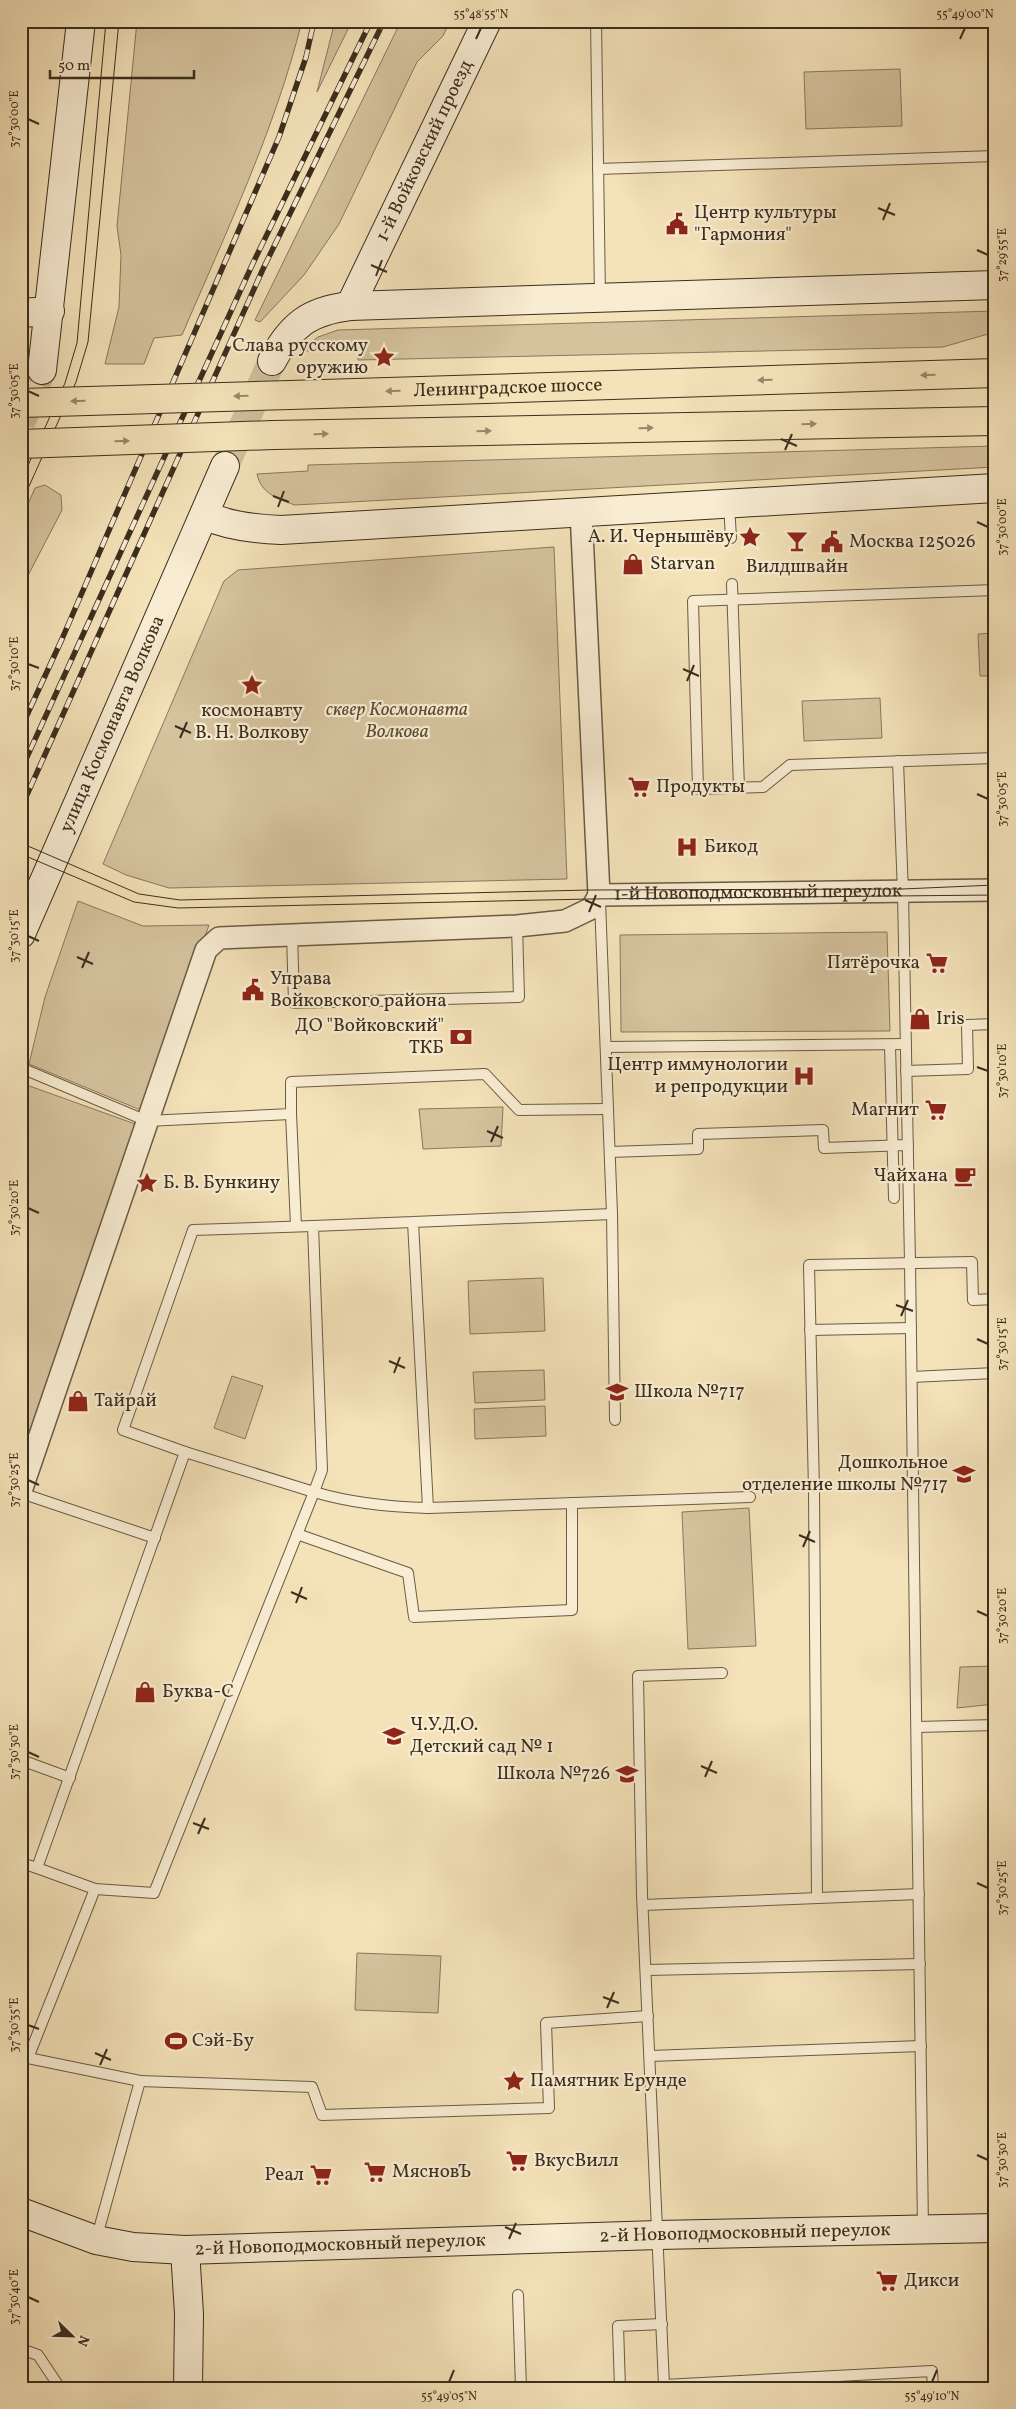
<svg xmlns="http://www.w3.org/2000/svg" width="1016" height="2409" viewBox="0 0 1016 2409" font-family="Vollkorn,serif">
<rect width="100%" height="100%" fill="#f4e2b9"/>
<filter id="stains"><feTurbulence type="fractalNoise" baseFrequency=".004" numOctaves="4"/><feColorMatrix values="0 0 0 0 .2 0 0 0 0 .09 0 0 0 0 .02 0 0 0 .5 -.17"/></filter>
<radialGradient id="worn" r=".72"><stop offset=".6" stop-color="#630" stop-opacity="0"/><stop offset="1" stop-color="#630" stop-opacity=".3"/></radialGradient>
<!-- green -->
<g fill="#d5c39e" stroke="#88785e">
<path d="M137 21H302C275 130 226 232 182 335L154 338 144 364H105L119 307 121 255 117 226Z"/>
<path d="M335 21H352L317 92Z"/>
<path d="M401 21H450L443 36 417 62 339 224 304 275 260 322 255 320Z"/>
<path d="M900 69 902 126 806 129 804 72Z"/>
<path d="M995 311V332L943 347 358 360V350L307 351V346L318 337 338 330Z"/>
<path d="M995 446V467L295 505C277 499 261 493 257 474L308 471V465Z"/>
<path d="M45 485 61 495 62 510 21 589V520L35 488Z"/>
<path d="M554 547 567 879 169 888 126 875 103 864 224 581 238 570Z"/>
<path d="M995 633V676H980L978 634Z"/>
<path d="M880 698 882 738 804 741 802 701Z"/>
<path d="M78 901 143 926 209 925 143 1111 29 1064 45 997Z"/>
<path d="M887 932 890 1031 621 1032 620 935Z"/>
<path d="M24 1084 138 1125 21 1479V1102Z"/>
<path d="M503 1107 501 1146 423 1149 419 1109Z"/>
<path d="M543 1278 545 1331 470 1334 468 1281Z"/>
<path d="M544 1370 545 1400 475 1403 473 1372Z"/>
<path d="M232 1376 263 1386 245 1439 214 1428Z"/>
<path d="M545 1406 546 1436 475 1439 474 1409Z"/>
<path d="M749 1508 756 1646 688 1649 682 1512Z"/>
<path d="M995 1666V1704L957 1708 960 1667Z"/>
<path d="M357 1953 441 1956 438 2013 355 2010Z"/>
</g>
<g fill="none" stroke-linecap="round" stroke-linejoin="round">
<!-- secondary-tunnel -->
<g stroke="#cfbe9a" stroke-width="28" stroke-dasharray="28 14" stroke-linecap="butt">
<path d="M21 423 42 370"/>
<path d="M225 466 272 361"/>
</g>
<!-- lane casing -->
<g stroke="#695b44" stroke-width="12">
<g id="lane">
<path d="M596 21 600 298"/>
<path d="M598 169 995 156"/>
<path d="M729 504 731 538"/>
<path d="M732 584 739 788"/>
<path d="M995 590 693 601 698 789 763 787 790 765 995 758"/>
<path d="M898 761 903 893 910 1263 923 2229"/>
<path d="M292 933 294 1003 519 997 517 926"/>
<path d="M890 1045 894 1198"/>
<path d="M606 1047 906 1044"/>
<path d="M21 1068 147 1121 291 1114V1082L485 1074 519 1110 608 1109"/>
<path d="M906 1071 968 1069 967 1025 995 1024"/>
<path d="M291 1114 296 1226"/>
<path d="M610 1152 698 1149V1134L823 1130 824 1148 908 1145"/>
<path d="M612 1214 615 1420"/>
<path d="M413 1222 313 1226 322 1470 314 1492 185 1452 37 1868 95 1889 154 1893 314 1492C351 1503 389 1507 428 1508L413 1222 612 1214 600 901"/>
<path d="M810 1330 911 1328"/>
<path d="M912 1377 995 1373"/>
<path d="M185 1452 123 1430 193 1230 313 1226"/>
<path d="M21 1493 155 1538"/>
<path d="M428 1508 750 1497"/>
<path d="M297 1534 408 1573 414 1617 572 1610V1503"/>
<path d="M722 1673 638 1676 642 1895 664 2385 932 2371 933 2388"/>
<path d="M917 1727 995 1725"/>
<path d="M21 1760 70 1778"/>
<path d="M21 1863 37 1868"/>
<path d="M95 1889 28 2058 140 2081 96 2240"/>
<path d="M817 1897 814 1491 809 1265 972 1262 973 1300 995 1299"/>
<path d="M643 1905 919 1894"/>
<path d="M646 1970 920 1964"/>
<path d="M650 2056 921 2046"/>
<path d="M140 2081 312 2087 322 2115 549 2108 546 2023 648 2016"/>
<path d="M518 2295 521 2388"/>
<path d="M21 2349 38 2355 60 2388"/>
<path d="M620 2388 618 2326 662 2324"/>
</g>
</g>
<!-- street casing -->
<g stroke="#695b44" stroke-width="24">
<g id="street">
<path d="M581 511 599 895"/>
<path id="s1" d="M599 895 995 890"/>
<path d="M21 1491 206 950 219 938 517 926 565 921 592 908 599 895"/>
</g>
</g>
<!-- secondary casing -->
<g stroke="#3b2e1d" stroke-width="30">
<g id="secondary">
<path id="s2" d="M350 306 487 21"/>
<path d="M21 313 50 311"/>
<path d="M272 361C291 325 309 311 350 306L995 285"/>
<path d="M42 370 81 21"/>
<path d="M204 515C228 526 254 529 281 530L995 488"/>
<path id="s3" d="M21 934 225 466"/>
<path id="s4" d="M21 2212 96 2240 133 2247 185 2250 658 2235 995 2228"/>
<path d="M185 2250 189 2314 188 2388"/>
</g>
</g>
<!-- primary casing -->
<g stroke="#3b2e1d" stroke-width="30">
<g id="primary">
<path id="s5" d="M290 395 995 373"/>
<path d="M273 435 995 421"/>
</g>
</g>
<!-- lane -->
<use href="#lane" stroke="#f8ecd2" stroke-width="10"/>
<!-- street -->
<use href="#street" stroke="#f8ecd2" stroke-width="21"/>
<!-- secondary -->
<use href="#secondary" stroke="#f8ecd2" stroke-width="28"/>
<!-- primary -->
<use href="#primary" stroke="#f4e2b9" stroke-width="28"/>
<!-- tram -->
<g stroke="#3b2e1d" stroke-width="1">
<path d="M21 481 65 383 77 343 106 21"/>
<path d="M21 504 76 382 88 342 119 21"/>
<path d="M21 843 139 894 180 900 588 890 902 889 995 885"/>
<path d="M21 854 134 902 178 908 589 899 995 895"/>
</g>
<!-- rail casing -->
<g stroke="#3b2e1d" stroke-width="5.5">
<g id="rail">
<path d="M21 728 62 639 279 137 306 57 314 21"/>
<path d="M21 770 254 261 371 21"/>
<path d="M21 808 263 269 384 21"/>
</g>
</g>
<!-- rail -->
<use href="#rail" stroke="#f8ecd2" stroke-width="4" stroke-dasharray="11" stroke-linecap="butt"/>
<!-- primary-bridge casing -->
<g stroke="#3b2e1d" stroke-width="30" stroke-linecap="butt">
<g id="primary-bridge">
<path d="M21 403 290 395"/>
<path d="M21 444 273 435"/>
</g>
</g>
<!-- primary-bridge -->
<use href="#primary-bridge" stroke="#f4e2b9" stroke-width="28"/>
</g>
<!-- one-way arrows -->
<defs><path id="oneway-solid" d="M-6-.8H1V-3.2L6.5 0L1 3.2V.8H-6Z" transform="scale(1.25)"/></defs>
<g fill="#98886b">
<use href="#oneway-solid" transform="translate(928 375) rotate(178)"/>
<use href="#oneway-solid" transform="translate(765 380) rotate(178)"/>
<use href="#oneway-solid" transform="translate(393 391) rotate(178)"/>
<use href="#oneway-solid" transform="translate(241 396) rotate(178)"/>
<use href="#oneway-solid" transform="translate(78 401) rotate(178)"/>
<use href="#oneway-solid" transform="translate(809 424) rotate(-1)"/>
<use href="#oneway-solid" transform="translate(646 428) rotate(-1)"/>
<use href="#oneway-solid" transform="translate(484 431) rotate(-1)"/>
<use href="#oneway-solid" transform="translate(321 434) rotate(-1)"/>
<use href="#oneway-solid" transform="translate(122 441) rotate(-2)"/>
</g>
<!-- ticks -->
<path fill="none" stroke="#3b2e1d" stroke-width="2" d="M476 39 481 28M960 39 965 28M28 119 39 124M878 208 895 215M883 220 890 203M977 250 988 255M371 265 387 272M376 276 382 260M28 391 39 396M781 439 797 446M785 450 792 434M273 496 289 502M278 507 284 491M977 522 988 527M28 664 39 668M683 669 699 676M687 681 694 665M175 726 191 733M180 738 187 722M977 794 988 799M585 900 601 907M589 912 596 895M28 936 39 941M77 957 93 964M82 968 89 952M977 1067 988 1071M487 1131 503 1138M491 1142 498 1126M28 1208 39 1213M896 1305 913 1311M901 1316 908 1300M977 1339 988 1344M389 1361 405 1368M394 1373 400 1357M28 1480 39 1485M799 1535 815 1542M803 1547 810 1531M291 1592 307 1599M296 1603 302 1587M977 1611 988 1616M28 1752 39 1757M701 1766 717 1773M705 1777 712 1761M193 1823 209 1829M198 1834 205 1818M977 1883 988 1888M603 1997 619 2003M607 2008 614 1992M28 2025 39 2029M95 2053 111 2060M100 2065 107 2049M977 2155 988 2160M505 2227 521 2234M509 2239 516 2223M28 2297 39 2302M449 2382 454 2370M932 2382 937 2370"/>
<!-- icons -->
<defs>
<g id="civic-bare" transform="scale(1.725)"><path d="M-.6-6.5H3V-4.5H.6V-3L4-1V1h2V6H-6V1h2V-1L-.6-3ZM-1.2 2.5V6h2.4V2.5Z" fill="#8f2418" stroke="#f8ecd2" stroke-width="2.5" paint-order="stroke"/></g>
<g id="sight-bare" transform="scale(1.725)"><path d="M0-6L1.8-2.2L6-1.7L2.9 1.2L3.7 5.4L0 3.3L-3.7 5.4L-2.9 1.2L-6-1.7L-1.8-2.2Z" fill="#8f2418" stroke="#f8ecd2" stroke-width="2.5" paint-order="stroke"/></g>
<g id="bar-bare" transform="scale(1.725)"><path d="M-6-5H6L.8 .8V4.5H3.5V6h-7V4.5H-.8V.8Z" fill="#8f2418" stroke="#f8ecd2" stroke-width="2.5" paint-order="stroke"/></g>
<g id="shop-bare" transform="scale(1.725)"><path d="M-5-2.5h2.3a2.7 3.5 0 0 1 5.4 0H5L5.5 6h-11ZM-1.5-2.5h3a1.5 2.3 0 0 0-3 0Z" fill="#8f2418" stroke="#f8ecd2" stroke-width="2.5" paint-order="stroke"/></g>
<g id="supermarket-bare" transform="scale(1.725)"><path d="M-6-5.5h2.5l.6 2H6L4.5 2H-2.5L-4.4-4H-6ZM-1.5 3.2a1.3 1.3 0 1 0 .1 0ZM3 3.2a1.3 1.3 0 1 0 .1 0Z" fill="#8f2418" stroke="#f8ecd2" stroke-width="2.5" paint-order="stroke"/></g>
<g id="hospital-bare" transform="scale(1.725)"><path d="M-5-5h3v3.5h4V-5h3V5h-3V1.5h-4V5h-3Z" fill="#8f2418" stroke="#f8ecd2" stroke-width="2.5" paint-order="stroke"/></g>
<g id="bank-bare" transform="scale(1.725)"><path d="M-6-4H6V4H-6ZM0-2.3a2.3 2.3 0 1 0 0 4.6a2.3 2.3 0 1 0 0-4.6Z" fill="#8f2418" stroke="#f8ecd2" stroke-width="2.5" paint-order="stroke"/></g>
<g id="cafe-bare" transform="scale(1.725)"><path d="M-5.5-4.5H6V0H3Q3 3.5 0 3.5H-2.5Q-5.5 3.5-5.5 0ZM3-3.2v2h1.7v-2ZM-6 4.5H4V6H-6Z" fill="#8f2418" stroke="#f8ecd2" stroke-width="2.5" paint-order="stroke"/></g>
<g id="school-bare" transform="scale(1.725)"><path d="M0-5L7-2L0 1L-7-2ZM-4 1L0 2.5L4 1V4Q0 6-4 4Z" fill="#8f2418" stroke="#f8ecd2" stroke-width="2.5" paint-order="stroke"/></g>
<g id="stadium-bare" transform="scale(1.725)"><path d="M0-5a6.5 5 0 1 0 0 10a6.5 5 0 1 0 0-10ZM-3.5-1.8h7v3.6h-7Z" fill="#8f2418" stroke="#f8ecd2" stroke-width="2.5" paint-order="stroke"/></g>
</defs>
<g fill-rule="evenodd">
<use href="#civic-bare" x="677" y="224"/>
<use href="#sight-bare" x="384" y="357"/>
<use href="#sight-bare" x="750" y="537"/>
<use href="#bar-bare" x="797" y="541"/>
<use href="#civic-bare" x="832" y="542"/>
<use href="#shop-bare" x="633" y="564"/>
<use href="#sight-bare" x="252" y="685"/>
<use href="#supermarket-bare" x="639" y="787"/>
<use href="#hospital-bare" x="687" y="847"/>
<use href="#supermarket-bare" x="937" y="963"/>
<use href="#civic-bare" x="253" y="990"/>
<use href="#shop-bare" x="920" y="1019"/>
<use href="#bank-bare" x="461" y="1037"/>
<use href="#hospital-bare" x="804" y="1076"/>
<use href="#supermarket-bare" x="936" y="1110"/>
<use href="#cafe-bare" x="965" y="1176"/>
<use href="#sight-bare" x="147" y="1183"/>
<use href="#school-bare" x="617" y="1392"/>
<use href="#shop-bare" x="78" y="1401"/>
<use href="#school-bare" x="964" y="1474"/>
<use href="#shop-bare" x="145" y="1692"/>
<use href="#school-bare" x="394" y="1736"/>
<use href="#school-bare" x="627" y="1774"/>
<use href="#stadium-bare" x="176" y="2041"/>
<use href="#sight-bare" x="514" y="2081"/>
<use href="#supermarket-bare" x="517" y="2161"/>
<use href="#supermarket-bare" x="375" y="2172"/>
<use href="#supermarket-bare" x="321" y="2175"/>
<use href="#supermarket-bare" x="887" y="2281"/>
</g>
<g text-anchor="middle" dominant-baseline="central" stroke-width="4.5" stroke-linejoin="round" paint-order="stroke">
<!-- street labels -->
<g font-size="19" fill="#3b2e1d" stroke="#f8ecd2">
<text stroke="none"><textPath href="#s2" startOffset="172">1-й Войковский проезд</textPath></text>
<text stroke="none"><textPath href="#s5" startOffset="218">Ленинградское шоссе</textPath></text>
<text stroke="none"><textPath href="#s3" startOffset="229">улица Космонавта Волкова</textPath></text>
<text stroke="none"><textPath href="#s1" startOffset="159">1-й Новоподмосковный переулок</textPath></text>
<text stroke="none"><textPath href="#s4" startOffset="730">2-й Новоподмосковный переулок</textPath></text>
<text stroke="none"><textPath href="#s4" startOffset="325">2-й Новоподмосковный переулок</textPath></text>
</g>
<!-- poi labels -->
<g font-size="19" fill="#3b2e1d" stroke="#f8ecd2" text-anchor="start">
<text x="694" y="213">Центр культуры<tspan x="694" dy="22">"Гармония"</tspan></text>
<text x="368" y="346" text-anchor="end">Слава русскому<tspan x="368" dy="22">оружию</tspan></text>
<text x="734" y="537" text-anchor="end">А. И. Чернышёву</text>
<text x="849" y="542">Москва 125026</text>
<text x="650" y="564">Starvan</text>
<text x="797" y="567" text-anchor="middle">Вилдшвайн</text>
<text x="252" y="711" text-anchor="middle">космонавту<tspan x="252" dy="22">В. Н. Волкову</tspan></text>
<text x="656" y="787">Продукты</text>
<text x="704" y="847">Бикод</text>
<text x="920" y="963" text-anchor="end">Пятёрочка</text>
<text x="270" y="979">Управа<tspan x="270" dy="22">Войковского района</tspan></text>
<text x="936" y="1019">Iris</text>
<text x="444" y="1026" text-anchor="end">ДО "Войковский"<tspan x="444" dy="22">ТКБ</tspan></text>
<text x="788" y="1065" text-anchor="end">Центр иммунологии<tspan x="788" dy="22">и репродукции</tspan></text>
<text x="919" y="1110" text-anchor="end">Магнит</text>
<text x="948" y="1176" text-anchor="end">Чайхана</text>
<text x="163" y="1183">Б. В. Бункину</text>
<text x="634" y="1392">Школа №717</text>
<text x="94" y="1401">Тайрай</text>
<text x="948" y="1463" text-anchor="end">Дошкольное<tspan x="948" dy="22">отделение школы №717</tspan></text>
<text x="162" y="1692">Буква-С</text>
<text x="410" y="1725">Ч.У.Д.О.<tspan x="410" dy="22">Детский сад № 1</tspan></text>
<text x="610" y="1774" text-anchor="end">Школа №726</text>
<text x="192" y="2041">Сэй-Бу</text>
<text x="530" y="2081">Памятник Ерунде</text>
<text x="534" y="2161">ВкусВилл</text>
<text x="392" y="2172">МясновЪ</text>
<text x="304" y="2175" text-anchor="end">Реал</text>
<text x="904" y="2281">Дикси</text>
</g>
<!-- park labels -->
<g font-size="19" font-style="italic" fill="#5a4c37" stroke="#f8ecd2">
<text x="397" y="710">сквер Космонавта<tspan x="397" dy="22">Волкова</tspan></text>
</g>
</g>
<!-- margin -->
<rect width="1016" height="2409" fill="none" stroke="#f4e2b9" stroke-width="55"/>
<!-- north arrow -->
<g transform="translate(72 2336) rotate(113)" stroke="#f8ecd2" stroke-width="4" paint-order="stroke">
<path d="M0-4L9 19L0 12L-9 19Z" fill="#3b2e1d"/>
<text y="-8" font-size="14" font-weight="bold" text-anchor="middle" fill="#3b2e1d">N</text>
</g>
<!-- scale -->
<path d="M50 70v8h144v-8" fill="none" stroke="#3b2e1d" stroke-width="2.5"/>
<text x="58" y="70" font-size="15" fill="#3b2e1d" stroke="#f8ecd2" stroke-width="4" paint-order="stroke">50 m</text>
<rect x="28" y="28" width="960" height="2354" fill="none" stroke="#3b2e1d" stroke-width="2"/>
<g font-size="12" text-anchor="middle" fill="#3b2e1d">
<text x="481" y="18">55°48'55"N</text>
<text x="965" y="18">55°49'00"N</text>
<text transform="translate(14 119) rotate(-90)" y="4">37°30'00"E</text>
<text transform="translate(1002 255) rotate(-90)" y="4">37°29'55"E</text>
<text transform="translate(14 391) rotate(-90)" y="4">37°30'05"E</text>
<text transform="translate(1002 527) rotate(-90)" y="4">37°30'00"E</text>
<text transform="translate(14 664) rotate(-90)" y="4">37°30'10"E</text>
<text transform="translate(1002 799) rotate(-90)" y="4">37°30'05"E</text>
<text transform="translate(14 936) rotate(-90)" y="4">37°30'15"E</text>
<text transform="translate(1002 1071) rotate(-90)" y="4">37°30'10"E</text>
<text transform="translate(14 1208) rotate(-90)" y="4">37°30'20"E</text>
<text transform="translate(1002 1344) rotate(-90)" y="4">37°30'15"E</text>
<text transform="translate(14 1480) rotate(-90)" y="4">37°30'25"E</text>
<text transform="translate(1002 1616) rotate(-90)" y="4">37°30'20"E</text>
<text transform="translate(14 1752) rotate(-90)" y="4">37°30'30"E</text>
<text transform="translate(1002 1888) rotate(-90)" y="4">37°30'25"E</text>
<text transform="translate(14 2025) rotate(-90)" y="4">37°30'35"E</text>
<text transform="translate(1002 2160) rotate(-90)" y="4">37°30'30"E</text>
<text transform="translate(14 2297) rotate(-90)" y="4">37°30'40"E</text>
<text x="449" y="2400">55°49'05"N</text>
<text x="932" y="2400">55°49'10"N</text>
</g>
<rect width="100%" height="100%" filter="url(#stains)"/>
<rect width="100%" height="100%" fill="url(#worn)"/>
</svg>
